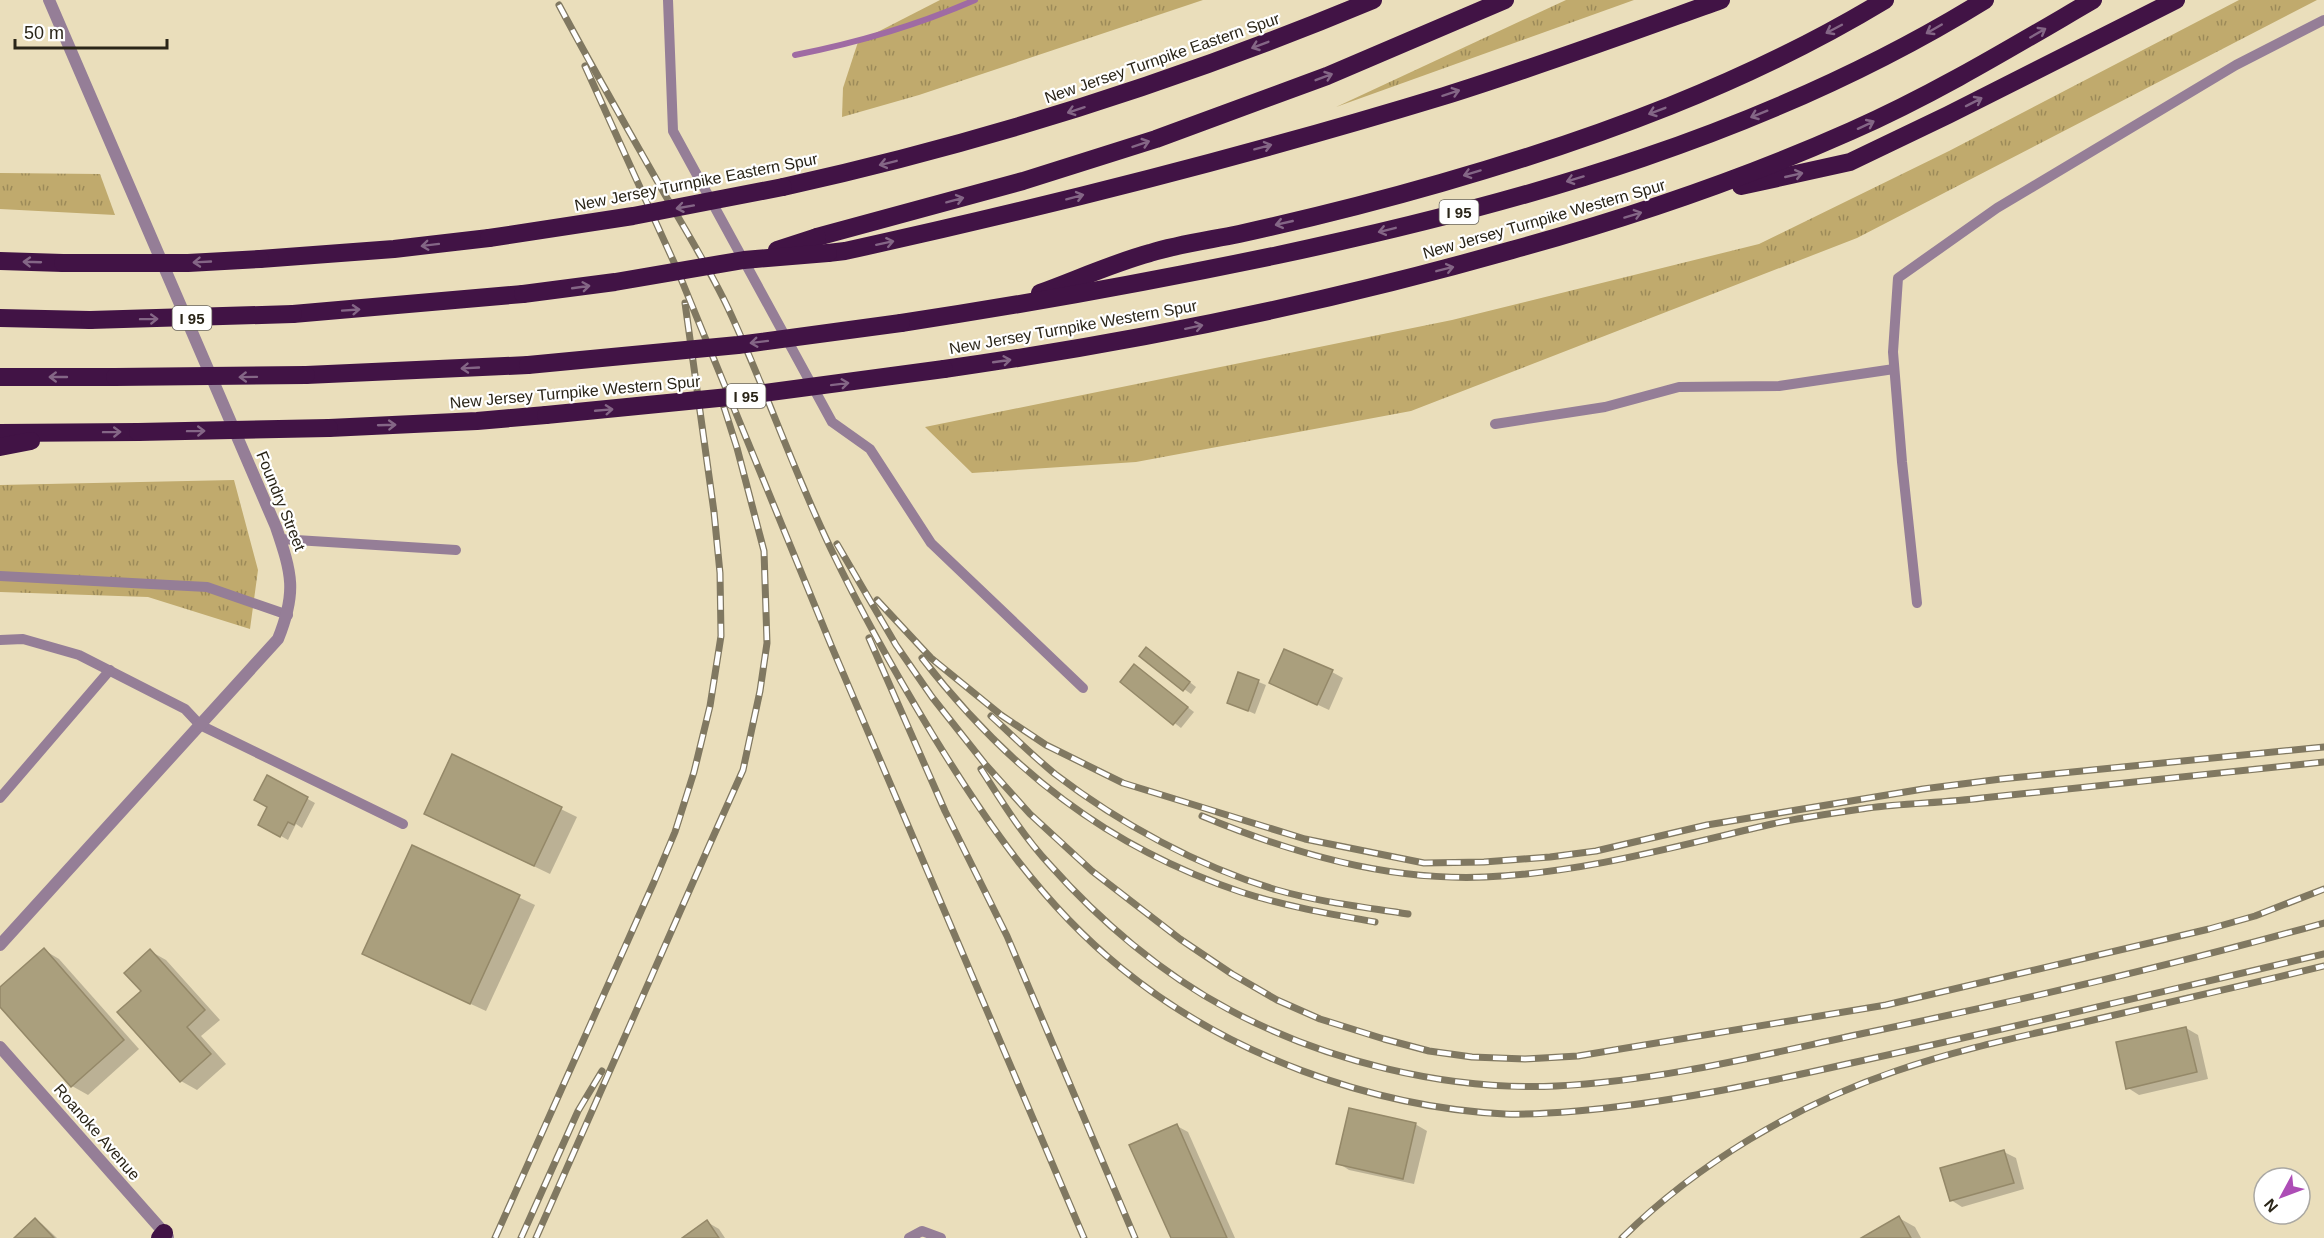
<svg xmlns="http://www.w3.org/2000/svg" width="2324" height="1238" viewBox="0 0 2324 1238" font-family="Helvetica,sans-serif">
<defs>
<pattern id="grass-tufts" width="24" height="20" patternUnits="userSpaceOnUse" patternTransform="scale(1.5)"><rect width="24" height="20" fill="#c0aa6d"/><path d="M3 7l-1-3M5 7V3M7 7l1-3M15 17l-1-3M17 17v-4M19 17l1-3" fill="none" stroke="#9c8a59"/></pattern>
</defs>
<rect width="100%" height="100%" fill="#eadebb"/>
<!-- grass -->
<g fill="url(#grass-tufts)">
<path d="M940 0H1203L919 95 842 117 843 88 858 42Z"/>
<path d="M1566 0H1634L1336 107Z"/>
<path d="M2239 0H2317L1857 238 1411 411 1136 462 972 473 925 427 1452 320 1759 244 1949 151Z"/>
<path d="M0 173 100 174 115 215 0 209Z"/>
<path d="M234 480 258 570 250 629 148 597 0 592V485Z"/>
</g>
<!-- shadow -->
<g fill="#0003">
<path d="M1154 654 1196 687 1191 694 1184 689Z"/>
<path d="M1134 666 1194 712 1181 728 1122 682Z"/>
<path d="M1332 672 1343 678 1329 710 1271 683Z"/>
<path d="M1239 674 1266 685 1255 714 1228 702Z"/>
<path d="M453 756 577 817 550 874 442 822Z"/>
<path d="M268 777 315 803 302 828 296 824 288 840 260 824 269 807Z"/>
<path d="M413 847 535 905 486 1011 380 962Z"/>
<path d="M44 950 59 959 139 1049 88 1095 72 1086 0 1004V989Z"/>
<path d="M150 951 166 960 220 1020 201 1036 226 1064 197 1090 181 1081 119 1012 143 991Z"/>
<path d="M2186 1028 2198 1035 2208 1079 2139 1095 2128 1088Z"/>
<path d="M1415 1124 1427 1131 1414 1184 1349 1170 1338 1163Z"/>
<path d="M1177 1126 1188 1132 1235 1238H1172Z"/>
<path d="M2004 1152 2016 1158 2024 1189 1962 1207 1951 1200Z"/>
<path d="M1899 1218 1915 1227 1921 1238H1864Z"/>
<path d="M35 1219 42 1224 57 1238H17Z"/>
<path d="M707 1222 719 1229 725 1238H684Z"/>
</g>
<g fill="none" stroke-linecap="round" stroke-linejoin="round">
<!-- stream -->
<path stroke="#9f6ba3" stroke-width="6" d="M795 55C856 43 918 25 975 0"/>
</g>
<!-- building -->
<g fill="#aa9f7d" stroke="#948868" stroke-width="1.5">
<path d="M1146 647 1190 682 1183 691 1139 656Z"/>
<path d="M1284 649 1333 670 1317 705 1269 683Z"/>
<path d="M1134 664 1188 707 1173 725 1120 682Z"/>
<path d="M1238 672 1259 680 1248 711 1227 703Z"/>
<path d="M452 754 562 807 534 866 424 814Z"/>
<path d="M267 775 308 797 294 825 288 822 280 837 258 825 267 807 254 800Z"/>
<path d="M412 845 520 895 470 1004 362 954Z"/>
<path d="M44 948 124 1040 71 1087 0 1007V987Z"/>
<path d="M150 949 205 1010 187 1027 211 1054 180 1082 117 1012 141 991 124 973Z"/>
<path d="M2186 1027 2197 1072 2126 1089 2116 1042Z"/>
<path d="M1349 1108 1416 1123 1403 1179 1336 1164Z"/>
<path d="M1177 1124 1227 1238H1171L1129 1145Z"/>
<path d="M2004 1150 2014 1183 1950 1201 1940 1168Z"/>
<path d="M1899 1216 1911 1238H1861Z"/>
<path d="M35 1218 54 1238H14Z"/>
<path d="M707 1220 719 1238H682Z"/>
</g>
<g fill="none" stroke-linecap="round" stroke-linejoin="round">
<!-- lane -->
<g stroke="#957e97" stroke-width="10">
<path d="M668 0 673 131 832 422 870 449 931 543 1083 688"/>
<path d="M1495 424 1605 407 1679 387 1779 386 1894 369"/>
<path d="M280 539 456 550"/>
<path d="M0 576 207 587 288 615"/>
<path d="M1917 603 1902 462 1893 352 1898 278 1997 208 2236 65 2324 20"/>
<path d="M0 640 23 639 79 655 185 709 200 725 403 824"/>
<path d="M0 798 110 670"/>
<path d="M909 1238 922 1231 941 1238"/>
</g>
<!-- street -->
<g stroke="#957e97" stroke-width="12">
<path d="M0 945 278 639C297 592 292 574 276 527L49 0"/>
<path d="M0 1047 168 1237"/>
</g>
<!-- highway -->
<g stroke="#411345" stroke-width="18">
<path d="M1741 186 1850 162 1948 115 2176 0"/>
<path d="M783 187C986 142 1182 80 1373 0"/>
<path d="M817 237 1023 181 1156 139 1327 76 1505 0"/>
<path d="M828 253 845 251C1046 207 1247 156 1444 96 1537 67 1629 33 1721 0"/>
<path d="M260 259 394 249 489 238"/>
<path d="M0 261 63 263"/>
<path d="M1040 293C1076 280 1113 263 1150 253 1179 244 1210 240 1239 234 1307 219 1375 202 1441 183 1595 139 1748 83 1885 0"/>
<path d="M293 314 523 294"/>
<path d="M0 318 90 320"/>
<path d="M901 323C1027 304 1153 281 1278 255 1523 203 1770 133 1985 0"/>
<path d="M944 369C1136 342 1325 303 1512 250 1628 218 1741 180 1851 131 1935 94 2014 46 2093 0"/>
<path d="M306 375 528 365"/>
<path d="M0 377H115"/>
<path d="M329 428 477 421 546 415"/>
<path d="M0 433 138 432"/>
<path d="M0 447 31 441"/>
<path d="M160 1238 164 1233"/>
</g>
<!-- rail casing -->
<g stroke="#807861" stroke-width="7">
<g id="rail">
<path d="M559 5C593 69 629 131 664 193 686 231 709 268 728 308 765 387 793 470 831 549 862 614 897 676 934 737 987 823 1042 904 1121 968 1226 1054 1370 1107 1505 1114 1529 1115 1553 1113 1577 1111 1668 1103 1758 1084 1847 1064 2006 1029 2165 991 2324 954"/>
<path d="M585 66 677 269 831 645 1084 1238"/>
<path d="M837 544 896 645 932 697 985 764 1030 814 1092 871 1180 939 1232 974 1277 1000 1320 1019 1384 1039 1429 1051 1472 1057 1525 1059 1578 1056 1886 1005 2209 929 2255 916 2324 889"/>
<path d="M877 600 931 658 1001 715 1046 745 1123 783 1305 839 1424 863 1484 862 1550 857 1596 851 1707 825 1923 789 2001 779 2324 747"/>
<path d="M869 638 945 811 1007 936 1135 1238"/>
<path d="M922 658C1008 769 1107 847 1241 892 1284 906 1330 914 1375 922"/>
<path d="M991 716C1012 735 1033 756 1055 774 1119 823 1199 867 1277 890 1319 902 1364 907 1408 914"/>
<path d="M981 769C1002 802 1023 836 1050 865 1100 921 1162 974 1228 1009 1324 1061 1447 1091 1556 1086 1662 1081 1766 1054 1870 1032 2022 1000 2174 965 2324 923"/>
<path d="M1202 816C1291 853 1387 881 1485 877 1583 873 1677 846 1772 824 1803 817 1836 813 1868 808 1906 803 1944 803 1982 798 2096 786 2210 774 2324 762"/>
<path d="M495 1238 654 882 675 832 694 772 710 706 721 636 720 573 714 512 685 303"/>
<path d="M521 1238 578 1111 602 1071"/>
<path d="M536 1238 709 846 743 770 760 691 767 643 764 551 737 448 723 404"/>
<path d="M1622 1238C1698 1163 1796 1105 1896 1071 1959 1049 2024 1036 2089 1021 2168 1003 2246 985 2324 966"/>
</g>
</g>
<!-- rail -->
<use href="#rail" stroke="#fff" stroke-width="4.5" stroke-dasharray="14" stroke-linecap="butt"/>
<!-- highway-bridge -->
<g stroke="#411345" stroke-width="18">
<path d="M489 238 633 216 783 187"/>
<path d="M777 250 817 237"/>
<path d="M63 263H188L260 259"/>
<path d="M523 294 615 282 744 260 828 253"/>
<path d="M90 320 293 314"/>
<path d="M528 365 738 345 901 323"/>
<path d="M115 377 306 375"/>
<path d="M546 415 749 395 944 369"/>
<path d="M138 432 329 428"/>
</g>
</g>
<!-- one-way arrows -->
<defs><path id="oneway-shaft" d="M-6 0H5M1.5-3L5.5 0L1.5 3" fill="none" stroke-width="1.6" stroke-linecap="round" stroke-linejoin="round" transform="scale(1.5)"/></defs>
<g stroke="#846686">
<use href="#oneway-shaft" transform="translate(1834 29) rotate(152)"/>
<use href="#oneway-shaft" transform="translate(1934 29) rotate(150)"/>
<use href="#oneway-shaft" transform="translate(2038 33) rotate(-30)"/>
<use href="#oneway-shaft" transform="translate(1260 45) rotate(159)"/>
<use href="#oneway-shaft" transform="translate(1324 77) rotate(-21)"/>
<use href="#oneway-shaft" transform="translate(1451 93) rotate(-18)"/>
<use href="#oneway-shaft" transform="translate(1974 102) rotate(-27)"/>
<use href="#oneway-shaft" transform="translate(1076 110) rotate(162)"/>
<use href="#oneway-shaft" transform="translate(1657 111) rotate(159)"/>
<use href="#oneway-shaft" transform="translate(1759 114) rotate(158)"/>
<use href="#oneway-shaft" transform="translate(1866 125) rotate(-25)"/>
<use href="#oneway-shaft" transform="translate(1141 144) rotate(-19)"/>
<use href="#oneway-shaft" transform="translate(1263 147) rotate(-15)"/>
<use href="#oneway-shaft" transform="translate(888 163) rotate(166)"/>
<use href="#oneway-shaft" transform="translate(1472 173) rotate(163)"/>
<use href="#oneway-shaft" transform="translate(1794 175) rotate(-13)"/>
<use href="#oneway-shaft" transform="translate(1575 179) rotate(163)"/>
<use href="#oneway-shaft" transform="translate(1075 197) rotate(-15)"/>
<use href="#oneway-shaft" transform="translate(955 200) rotate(-15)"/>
<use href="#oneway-shaft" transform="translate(685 207) rotate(170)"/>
<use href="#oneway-shaft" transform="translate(1633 215) rotate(-17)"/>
<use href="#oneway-shaft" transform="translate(1284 223) rotate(167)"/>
<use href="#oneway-shaft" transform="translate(1387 230) rotate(166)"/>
<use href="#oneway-shaft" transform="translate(885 243) rotate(-12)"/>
<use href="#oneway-shaft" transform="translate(430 245) rotate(173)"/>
<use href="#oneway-shaft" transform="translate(32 262) rotate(-178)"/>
<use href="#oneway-shaft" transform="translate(202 262) rotate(177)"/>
<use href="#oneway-shaft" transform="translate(1445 269) rotate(-14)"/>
<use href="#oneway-shaft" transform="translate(581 287) rotate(-8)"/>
<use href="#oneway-shaft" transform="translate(351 310) rotate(-4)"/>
<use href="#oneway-shaft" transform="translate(149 319) rotate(-1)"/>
<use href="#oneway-shaft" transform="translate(1194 327) rotate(-12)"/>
<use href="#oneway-shaft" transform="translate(759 342) rotate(173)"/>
<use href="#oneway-shaft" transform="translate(1002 361) rotate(-8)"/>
<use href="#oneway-shaft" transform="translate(470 368) rotate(177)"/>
<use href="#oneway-shaft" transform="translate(58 377) rotate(180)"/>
<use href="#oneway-shaft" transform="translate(248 377) rotate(179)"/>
<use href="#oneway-shaft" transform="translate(840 384) rotate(-7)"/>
<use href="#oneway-shaft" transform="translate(604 410) rotate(-5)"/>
<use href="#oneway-shaft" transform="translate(387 425) rotate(-2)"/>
<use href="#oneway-shaft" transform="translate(196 431) rotate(-1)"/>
<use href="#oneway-shaft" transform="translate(112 432) rotate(-1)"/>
</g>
<g text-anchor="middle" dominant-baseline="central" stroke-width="4.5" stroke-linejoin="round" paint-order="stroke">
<!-- shield labels -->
<g fill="#fff" stroke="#6a665d" stroke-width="1.5">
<rect x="1439.5" y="200" width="39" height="24" rx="4.5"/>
<rect x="172.5" y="306" width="39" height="24" rx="4.5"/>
<rect x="726.5" y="384" width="39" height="24" rx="4.5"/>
</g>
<g font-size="15" font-weight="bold" fill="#2a2518">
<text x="1459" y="212">I 95</text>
<text x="192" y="318">I 95</text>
<text x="746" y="396">I 95</text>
</g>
<!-- street labels -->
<g font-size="16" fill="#2a2518" stroke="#fff">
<text transform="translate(1162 58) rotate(-19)">New Jersey Turnpike Eastern Spur</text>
<text transform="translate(696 182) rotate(-11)">New Jersey Turnpike Eastern Spur</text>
<text transform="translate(1544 219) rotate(-16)">New Jersey Turnpike Western Spur</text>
<text transform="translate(1073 327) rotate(-10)">New Jersey Turnpike Western Spur</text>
<text transform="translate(575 392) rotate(-5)">New Jersey Turnpike Western Spur</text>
<text transform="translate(281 501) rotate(68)">Foundry Street</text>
<text transform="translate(97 1132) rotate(49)">Roanoke Avenue</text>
</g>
</g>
<!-- north arrow -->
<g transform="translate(2282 1196) rotate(229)"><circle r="28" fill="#ffffff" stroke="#aaa8a3" stroke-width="1.5"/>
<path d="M0-4.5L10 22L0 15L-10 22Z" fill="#ad4db6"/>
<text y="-9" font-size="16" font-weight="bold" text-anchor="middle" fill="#2a2518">N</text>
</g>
<!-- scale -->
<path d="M15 39v9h152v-9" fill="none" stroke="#2a2518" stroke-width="3"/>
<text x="24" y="39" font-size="18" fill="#2a2518" stroke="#ffffff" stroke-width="4.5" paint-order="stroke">50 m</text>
</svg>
